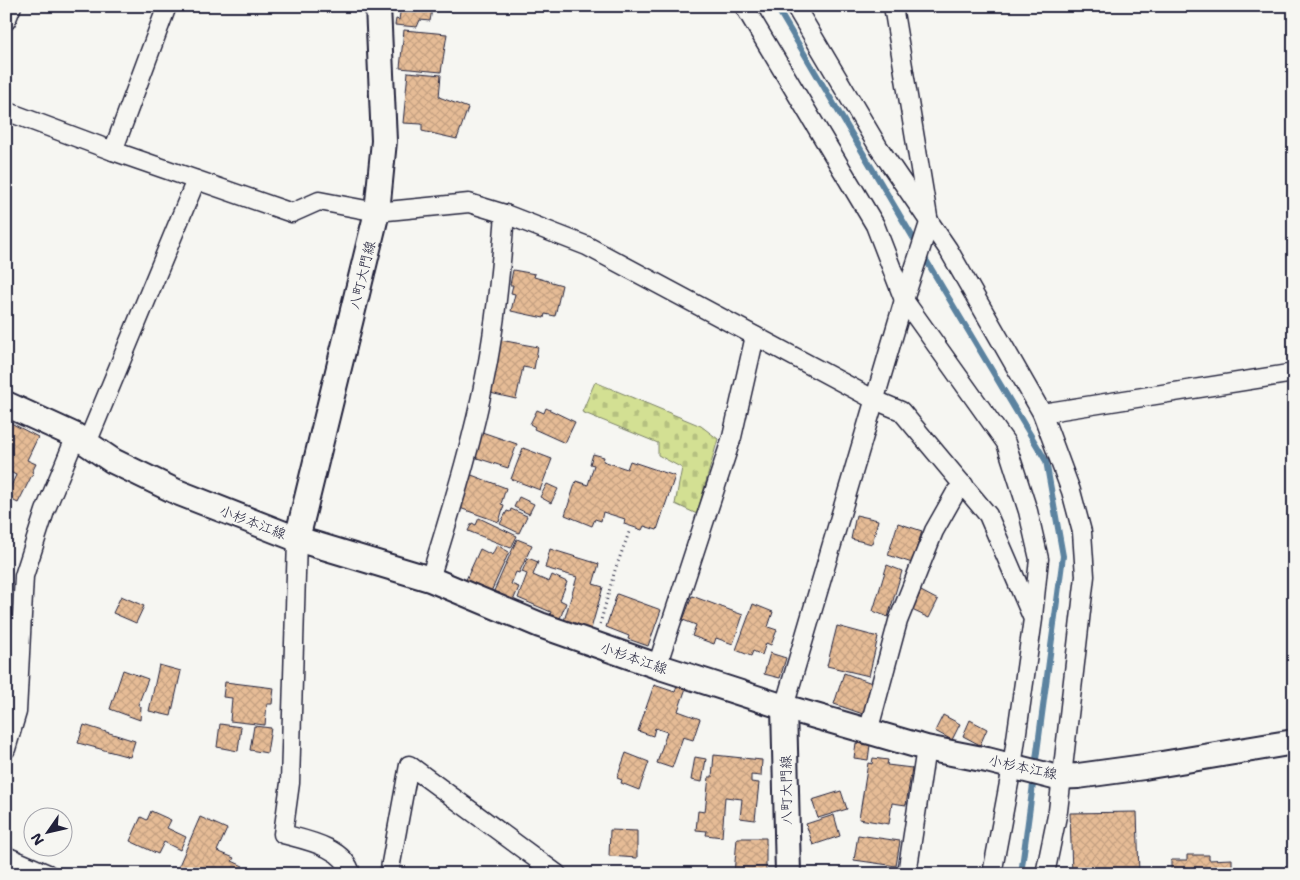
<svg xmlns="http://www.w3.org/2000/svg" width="1300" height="880" viewBox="0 0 1300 880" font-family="'Shantell Sans','Klee One',sans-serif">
<defs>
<pattern id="cemetery-stones" width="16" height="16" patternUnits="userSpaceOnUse" patternTransform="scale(1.25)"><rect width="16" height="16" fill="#d3e093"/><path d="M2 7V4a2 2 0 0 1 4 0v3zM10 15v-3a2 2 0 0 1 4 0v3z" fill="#b5c080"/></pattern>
<pattern id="building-cross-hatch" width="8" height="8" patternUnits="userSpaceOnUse" patternTransform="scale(1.25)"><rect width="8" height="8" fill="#e6bc96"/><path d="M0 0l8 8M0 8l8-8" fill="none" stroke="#c5a182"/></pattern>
</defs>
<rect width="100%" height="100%" fill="#f6f6f2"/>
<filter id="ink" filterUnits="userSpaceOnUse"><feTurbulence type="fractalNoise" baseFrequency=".02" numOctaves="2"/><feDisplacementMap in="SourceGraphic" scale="10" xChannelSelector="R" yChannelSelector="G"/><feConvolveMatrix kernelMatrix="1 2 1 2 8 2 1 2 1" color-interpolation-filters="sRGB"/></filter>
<g filter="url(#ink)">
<!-- cemetery -->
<path fill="url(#cemetery-stones)" stroke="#7a8167" d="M595 382 701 426 718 439 697 514 675 504 682 468 658 455V443L582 412Z"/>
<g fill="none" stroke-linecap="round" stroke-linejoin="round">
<!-- stream -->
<g stroke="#5c83a0" stroke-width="6">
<path d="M776 6 918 246"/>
<path d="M923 255 1046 461 1063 556 1035 767"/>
<path d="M1021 874 1034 777"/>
</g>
</g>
<!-- building -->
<g fill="url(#building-cross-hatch)" stroke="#22223b">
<path d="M401 6H452L451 12 432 9 430 21 420 20 417 27 395 25 396 19 399 20Z"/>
<path d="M404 30 447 34 441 72 400 68Z"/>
<path d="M408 72 441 75 439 97 468 108 457 139 422 131V124L403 123Z"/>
<path d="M513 270 535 274 534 277 562 285 555 316 545 314 544 318 511 311 515 294 511 293 513 285H510Z"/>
<path d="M500 340 538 347 534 369 523 367 516 399 490 393Z"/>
<path d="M546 408 575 422 565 443 534 429 535 427 530 424 537 410 544 413Z"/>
<path d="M9 422 38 437 27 460 36 464 32 472 33 473 18 503 6 497 16 475 6 470V428Z"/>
<path d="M479 431 517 444 508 468 471 456Z"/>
<path d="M523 448 552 459 540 490 511 479Z"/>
<path d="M593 454 604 457 603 461 627 469 630 461 675 476 657 530 644 526 642 530 624 524 625 519 603 512 601 521 595 519 592 526 565 515 576 481 588 485 594 465 590 464Z"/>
<path d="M469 474 506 488 501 504 504 505 499 522 457 507Z"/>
<path d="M547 484 558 489 551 503 540 497Z"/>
<path d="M519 497 534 504 529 514 514 507Z"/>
<path d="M511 509 527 516 519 533 500 524 507 511 510 512Z"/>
<path d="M856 515 878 520 872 544 851 539Z"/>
<path d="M479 518 517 536 511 548 468 531 472 523 476 525Z"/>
<path d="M898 523 922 531 912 563 888 555Z"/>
<path d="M517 539 532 545 519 573 516 572 511 584 519 587 512 603 498 597 500 593 494 591Z"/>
<path d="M497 545 509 552 490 594 465 582 480 549 492 555Z"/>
<path d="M550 549 599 564 593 584 603 587 591 629 564 621 577 577 545 568Z"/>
<path d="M528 558 538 562 533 575 549 582 552 575 567 582 560 600 566 603 559 621 549 617 551 612 518 598 527 574 522 572Z"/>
<path d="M887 565 902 571 888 617 873 611Z"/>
<path d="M921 591 938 600 929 618 912 610Z"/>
<path d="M617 594 661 610 648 646 628 639 629 636 606 627Z"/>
<path d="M121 596 144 606 136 623 113 613Z"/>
<path d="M692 596 743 615 733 644 716 638 714 644 692 636 696 625 683 620Z"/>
<path d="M753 604 773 612 768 627 777 630 771 645 766 643 762 655 753 651 751 656 736 650Z"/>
<path d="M837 626 878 637 869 676 827 666Z"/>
<path d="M770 653 786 658 780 678 764 674Z"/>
<path d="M159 665 181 671 171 716 149 711Z"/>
<path d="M123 670 148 679 138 705 141 707 140 720 110 709Z"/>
<path d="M844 673 872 683 863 714 834 704Z"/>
<path d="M225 682 274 688 272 704H267L265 725 230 721 232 698 223 697Z"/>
<path d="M654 685 675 692 677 685 686 688 678 711 700 719 693 740 683 737 672 768 657 763 667 732 655 728 653 736 638 731Z"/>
<path d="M943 715 960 724 952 740 935 731Z"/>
<path d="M970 720 987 729 980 745 963 736Z"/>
<path d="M220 724 241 727 238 751 217 747Z"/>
<path d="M84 725 135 741 130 757 78 743Z"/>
<path d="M254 726 271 728 267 753 250 750Z"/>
<path d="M856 743 870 745 868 760 854 758Z"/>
<path d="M626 753 649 762 639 790 621 783 622 780 617 778Z"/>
<path d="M714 755 762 760 761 776 751 775V782L759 783 755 820 740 818 742 799 725 797 722 837 706 835 707 831 696 830 698 811 705 812 709 777H712Z"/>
<path d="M695 757 706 759 702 782 691 780Z"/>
<path d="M873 758 888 760 887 765 912 768 906 805 892 803 889 824 859 819 868 763 872 764Z"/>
<path d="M841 791 847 809 818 818 812 800Z"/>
<path d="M151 811 171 820 167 828 186 837 180 850 164 842 158 854 130 841 141 817 147 820Z"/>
<path d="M1137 812 1139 874H1072L1070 813Z"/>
<path d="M834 815 840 836 813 845 806 824Z"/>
<path d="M200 817 227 829 217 851 234 858 232 861 243 866 239 874H186L177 870Z"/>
<path d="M610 830 637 831V858L609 856Z"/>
<path d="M858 835 900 841 896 866 854 860Z"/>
<path d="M737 838H766V874H734Z"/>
<path d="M1187 855H1209V860L1232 859V874H1171V860H1187Z"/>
<path d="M8 864 25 872 24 874H6Z"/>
</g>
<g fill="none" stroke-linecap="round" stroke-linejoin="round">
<!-- street casing -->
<g stroke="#22223b" stroke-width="21">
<g id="street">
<path d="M744 6 875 225 904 300 1006 443 1028 511 1039 559 1033 616"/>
<path d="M795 6 879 148 948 249 1042 413 1071 491 1082 532 1085 576 1058 811 1045 874"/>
<path d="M6 21 12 6"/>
<path d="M6 111 113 151 167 6"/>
<path d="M113 151 292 213 319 201 377 212 469 203 505 214 587 246 875 400 901 411 988 515 1033 619 1012 767 992 874"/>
<path d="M1042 413 1294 373"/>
<path d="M87 443 196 180"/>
<path d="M297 539 290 783 283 834C305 840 345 847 351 874"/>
<path d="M430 579C450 513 472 445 485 377 496 324 501 268 505 214"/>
<path d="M657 666 732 437 755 336"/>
<path d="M784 707 904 300 929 223 893 6"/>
<path d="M868 732 898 621 934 531 956 492 964 485"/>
<path d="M6 749 17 712 24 576 45 511 76 436"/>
<path d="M6 856 48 874"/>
<path d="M389 874 409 765 557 874"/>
<path d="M907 874 926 748"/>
</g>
</g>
<!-- secondary casing -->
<g stroke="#22223b" stroke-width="28">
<g id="secondary">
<path d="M6 404 76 436 113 461 177 492 297 539 430 579 540 625 657 666 784 707 926 748 987 760 1054 777 1078 776 1144 767 1294 742"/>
<path d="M297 539 377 212 384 141 378 6"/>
<path d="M784 707 788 874"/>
</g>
</g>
<!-- path -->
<path stroke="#22223b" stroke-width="3" stroke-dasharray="1 4" stroke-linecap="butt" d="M600 624 615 570 630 530"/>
<!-- street -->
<use href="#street" stroke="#f6f6f2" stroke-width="18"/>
<!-- secondary -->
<use href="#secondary" stroke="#f6f6f2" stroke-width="24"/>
</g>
</g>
<g text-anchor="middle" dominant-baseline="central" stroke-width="4.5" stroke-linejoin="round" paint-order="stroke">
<!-- street labels -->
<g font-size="14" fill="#22223b" stroke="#f6f6f2">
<text transform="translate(362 275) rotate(-76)">八町大門線</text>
<text transform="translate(253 522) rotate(21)">小杉本江線</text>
<text transform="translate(634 658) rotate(19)">小杉本江線</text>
<text transform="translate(1023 767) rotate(12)">小杉本江線</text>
<text transform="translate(786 790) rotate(-91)">八町大門線</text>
</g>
</g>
<!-- margin -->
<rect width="1300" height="880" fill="none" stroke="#f6f6f2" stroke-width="25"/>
<rect x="12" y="12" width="1275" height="855" fill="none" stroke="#22223b" stroke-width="2" filter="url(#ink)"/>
<!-- north arrow -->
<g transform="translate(48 832) rotate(236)"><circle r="24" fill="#f6f6f2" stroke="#a1a1a9"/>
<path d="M0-4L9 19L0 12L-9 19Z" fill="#22223b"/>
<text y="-8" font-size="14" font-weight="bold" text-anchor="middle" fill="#22223b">N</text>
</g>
</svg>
